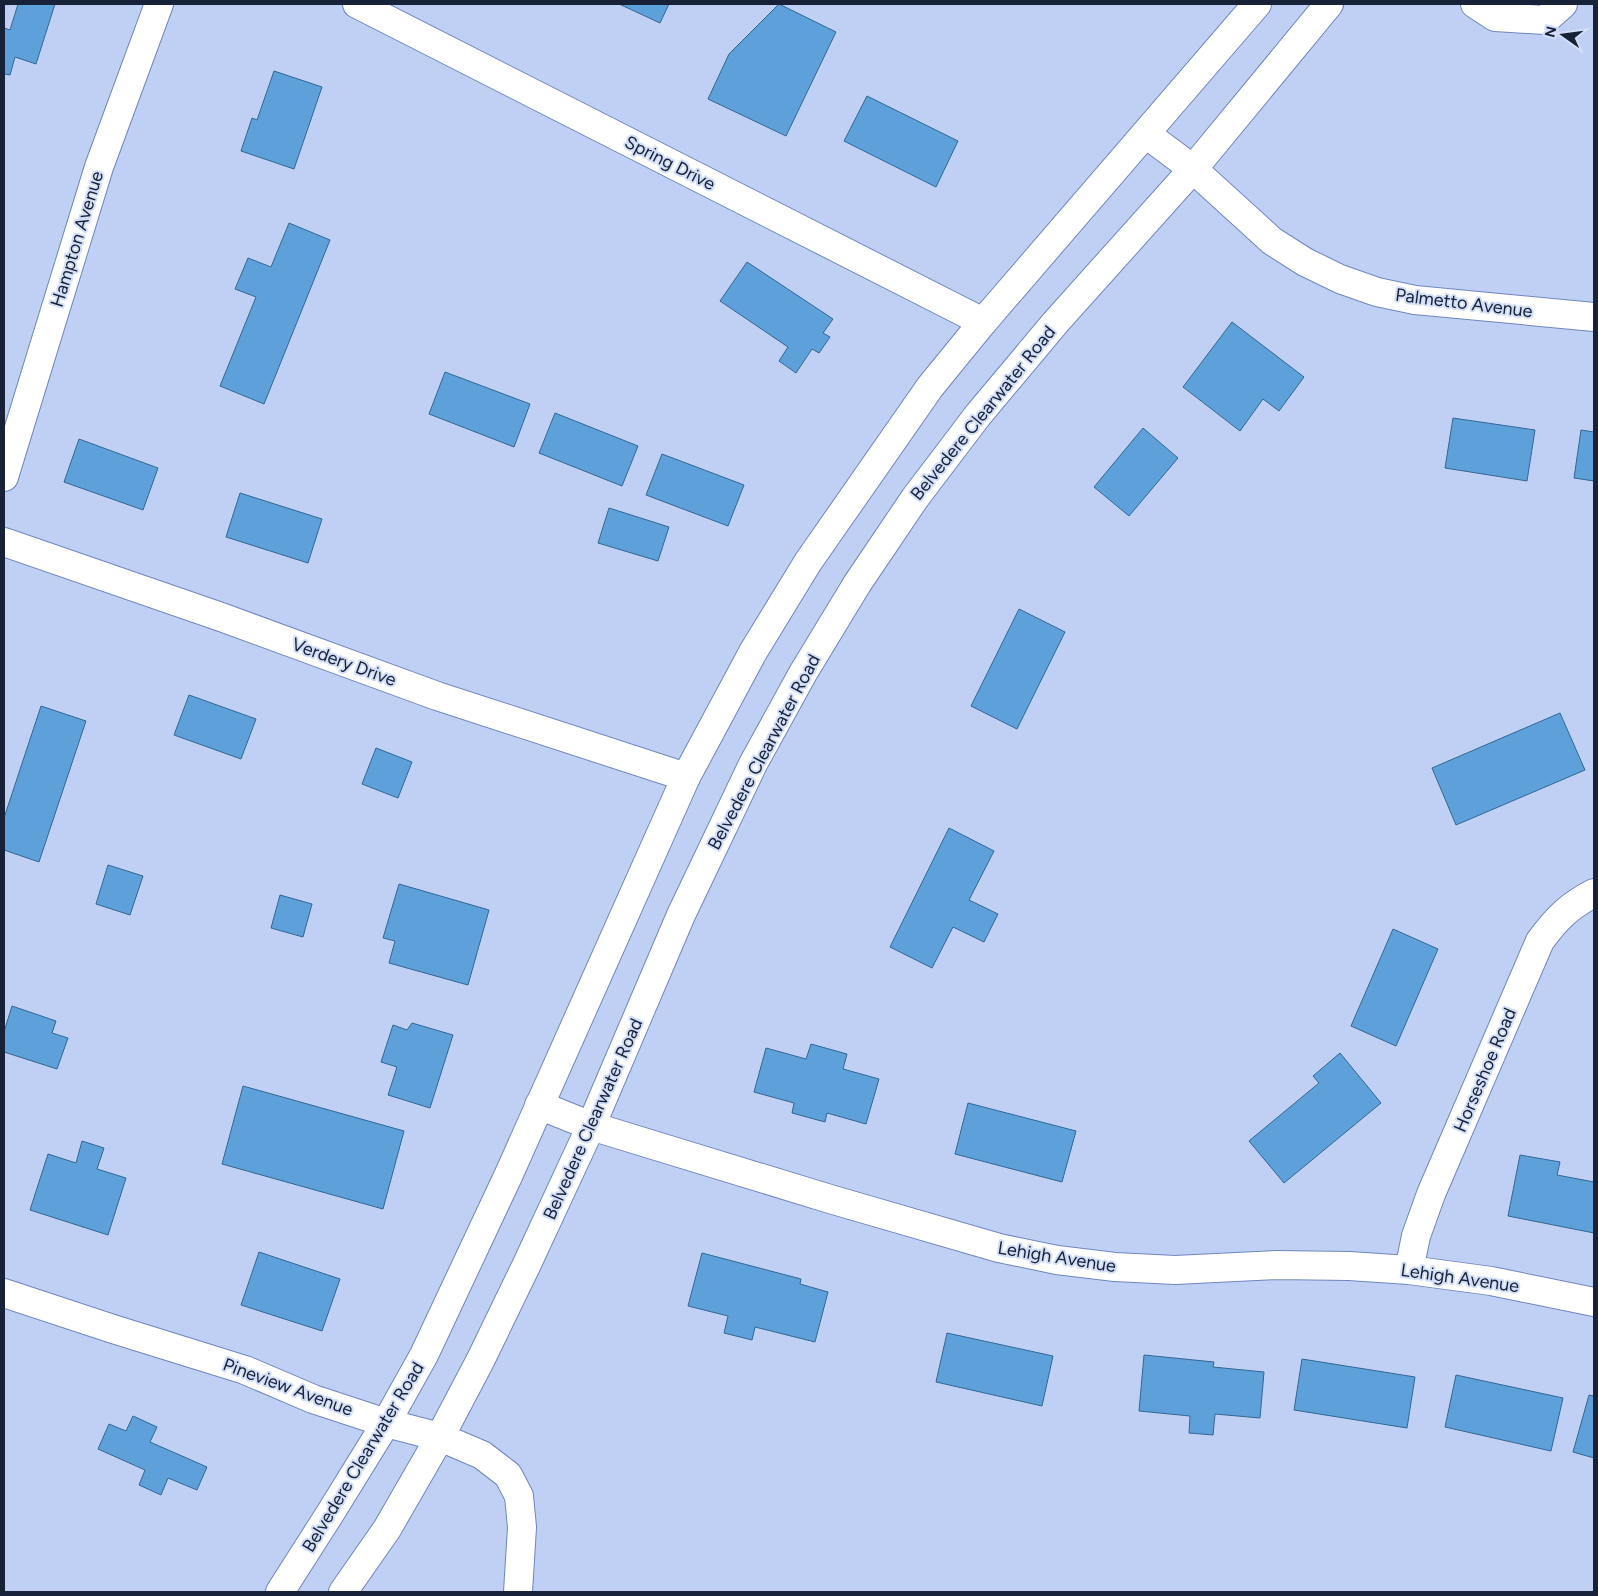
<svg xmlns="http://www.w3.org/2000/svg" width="1598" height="1596" viewBox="0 0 1598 1596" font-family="Figtree,sans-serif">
<rect width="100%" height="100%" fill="#c0d0f5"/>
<!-- building -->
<g fill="#5ea0d9" stroke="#336793">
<path d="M18 4H55L36 64 15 57 10 75 4 74V28L10 30Z"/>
<path d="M619 4H669L660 23Z"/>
<path d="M779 4 836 32 786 136 708 99 729 54Z"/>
<path d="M274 71 322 87 294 169 241 151 252 118 257 120Z"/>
<path d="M867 96 958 141 936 187 844 141Z"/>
<path d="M289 223 330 240 264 404 220 386 256 297 235 289 248 258 271 267Z"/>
<path d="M747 262 833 319 823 333 830 337 819 353 812 349 796 373 779 361 788 347 720 301Z"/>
<path d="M1232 322 1304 377 1279 411 1263 399 1240 431 1183 387Z"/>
<path d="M445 372 530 404 514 447 429 414Z"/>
<path d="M555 413 638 446 622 486 539 453Z"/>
<path d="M1453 418 1535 430 1527 481 1445 468Z"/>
<path d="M1143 428 1178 458 1129 516 1094 487Z"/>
<path d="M1581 430 1594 432V481L1574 478Z"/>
<path d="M79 439 158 468 143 510 64 482Z"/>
<path d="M662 454 744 485 728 526 646 495Z"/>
<path d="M240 493 322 519 308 563 226 537Z"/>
<path d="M609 508 669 527 658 561 598 543Z"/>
<path d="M1019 609 1065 632 1017 729 971 706Z"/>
<path d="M189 695 256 719 241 759 174 735Z"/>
<path d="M41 706 86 721 39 862 4 850V818Z"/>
<path d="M1560 713 1585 770 1456 825 1432 768Z"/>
<path d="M376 748 412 762 398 798 362 784Z"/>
<path d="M949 828 994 851 969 900 998 914 984 942 953 927 932 968 890 947Z"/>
<path d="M108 865 143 876 130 915 96 904Z"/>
<path d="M399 884 489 910 468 985 389 963 395 941 383 938Z"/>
<path d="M280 895 312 904 303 937 271 928Z"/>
<path d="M1393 929 1438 949 1396 1046 1351 1026Z"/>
<path d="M12 1006 56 1021 52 1033 68 1038 57 1069 4 1052V1032Z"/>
<path d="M412 1023 453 1035 430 1108 388 1095 397 1067 381 1062 393 1025 407 1030Z"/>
<path d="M811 1044 847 1054 843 1069 879 1079 866 1124 827 1113 825 1122 792 1113 794 1103 754 1092 766 1048 806 1059Z"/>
<path d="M1340 1053 1381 1103 1284 1183 1249 1141 1319 1083 1313 1076Z"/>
<path d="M243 1086 404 1131 383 1209 222 1164Z"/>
<path d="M968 1103 1076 1131 1062 1182 955 1154Z"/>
<path d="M82 1141 104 1148 97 1169 126 1178 108 1235 30 1210 48 1154 76 1163Z"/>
<path d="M1520 1155 1560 1162 1557 1175 1594 1182V1233L1508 1216Z"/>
<path d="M259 1252 340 1279 322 1331 241 1305Z"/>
<path d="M702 1253 801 1279 800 1284 828 1292 815 1342 755 1327 752 1340 724 1333 728 1316 688 1306Z"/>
<path d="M947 1333 1053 1356 1042 1406 936 1382Z"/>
<path d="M1144 1355 1214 1362 1213 1367 1264 1372 1260 1418 1215 1414 1213 1435 1189 1433 1190 1416 1139 1411Z"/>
<path d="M1302 1359 1415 1377 1407 1428 1294 1410Z"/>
<path d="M1456 1375 1563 1398 1551 1451 1445 1427Z"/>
<path d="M1589 1395 1594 1396V1458L1573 1452Z"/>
<path d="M133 1416 157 1427 150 1442 207 1467 197 1490 168 1478 161 1495 139 1485 145 1470 98 1449 109 1424 126 1431Z"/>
</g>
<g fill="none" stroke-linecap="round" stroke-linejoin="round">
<!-- minor casing -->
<g stroke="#6f86bf" stroke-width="30">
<g id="minor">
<path d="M357 4 983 322"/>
<path d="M1475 4 1495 17 1545 20 1563 4"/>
<path d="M1146 134 1193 169 1272 241 1305 262 1340 279 1377 292 1415 300 1594 317"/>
<path d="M4 477 99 167 159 4"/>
<path d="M4 542 221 617 437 696 686 777"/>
<path d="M539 1105 591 1126 830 1199 999 1248 1057 1260 1115 1267 1175 1270 1276 1265 1349 1266 1409 1270 1491 1281 1594 1302"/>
<path d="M1409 1270 1416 1236 1431 1194 1540 941C1557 918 1569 906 1594 893"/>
<path d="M4 1293 113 1329 245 1370 313 1399 386 1423 440 1437 482 1455 508 1475 519 1496 522 1527 518 1592"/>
</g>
</g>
<!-- major casing -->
<g stroke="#6f86bf" stroke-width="30">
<g id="major">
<path d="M280 1592 331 1512 386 1423 424 1355 509 1174 686 777 753 652 808 562 930 387 983 322 1257 4"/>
<path d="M343 1592 387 1529 440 1437 480 1361 526 1266 591 1126 681 915 753 764 803 673 857 584 915 498 978 415 1055 323 1193 169 1329 4"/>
</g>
</g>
<!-- minor -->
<use href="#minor" stroke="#fff" stroke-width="28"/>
<!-- major -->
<use href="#major" stroke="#fff" stroke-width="28"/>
</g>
<g text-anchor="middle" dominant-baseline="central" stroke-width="4" stroke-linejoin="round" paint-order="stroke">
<!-- street labels -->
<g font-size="18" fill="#172137" stroke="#d3def7">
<text transform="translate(670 163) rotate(27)">Spring Drive</text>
<text transform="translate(77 239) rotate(-73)">Hampton Avenue</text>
<text transform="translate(1464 303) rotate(7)">Palmetto Avenue</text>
<text transform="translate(983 413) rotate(-51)">Belvedere Clearwater Road</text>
<text transform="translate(344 662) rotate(20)">Verdery Drive</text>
<text transform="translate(764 752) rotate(-62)">Belvedere Clearwater Road</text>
<text transform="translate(1485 1070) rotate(-67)">Horseshoe Road</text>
<text transform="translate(593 1119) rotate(-66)">Belvedere Clearwater Road</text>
<text transform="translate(1057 1257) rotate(9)">Lehigh Avenue</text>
<text transform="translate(1460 1278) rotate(8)">Lehigh Avenue</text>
<text transform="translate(288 1387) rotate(20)">Pineview Avenue</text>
<text transform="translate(363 1457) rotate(-59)">Belvedere Clearwater Road</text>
</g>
</g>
<!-- border -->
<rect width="1598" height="1596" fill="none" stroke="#172137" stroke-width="10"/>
<!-- north arrow -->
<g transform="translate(1563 35) rotate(284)" stroke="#d3def7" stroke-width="4" paint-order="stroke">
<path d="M0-4L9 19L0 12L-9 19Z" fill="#172137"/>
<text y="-8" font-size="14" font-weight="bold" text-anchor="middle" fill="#172137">N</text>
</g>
</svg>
